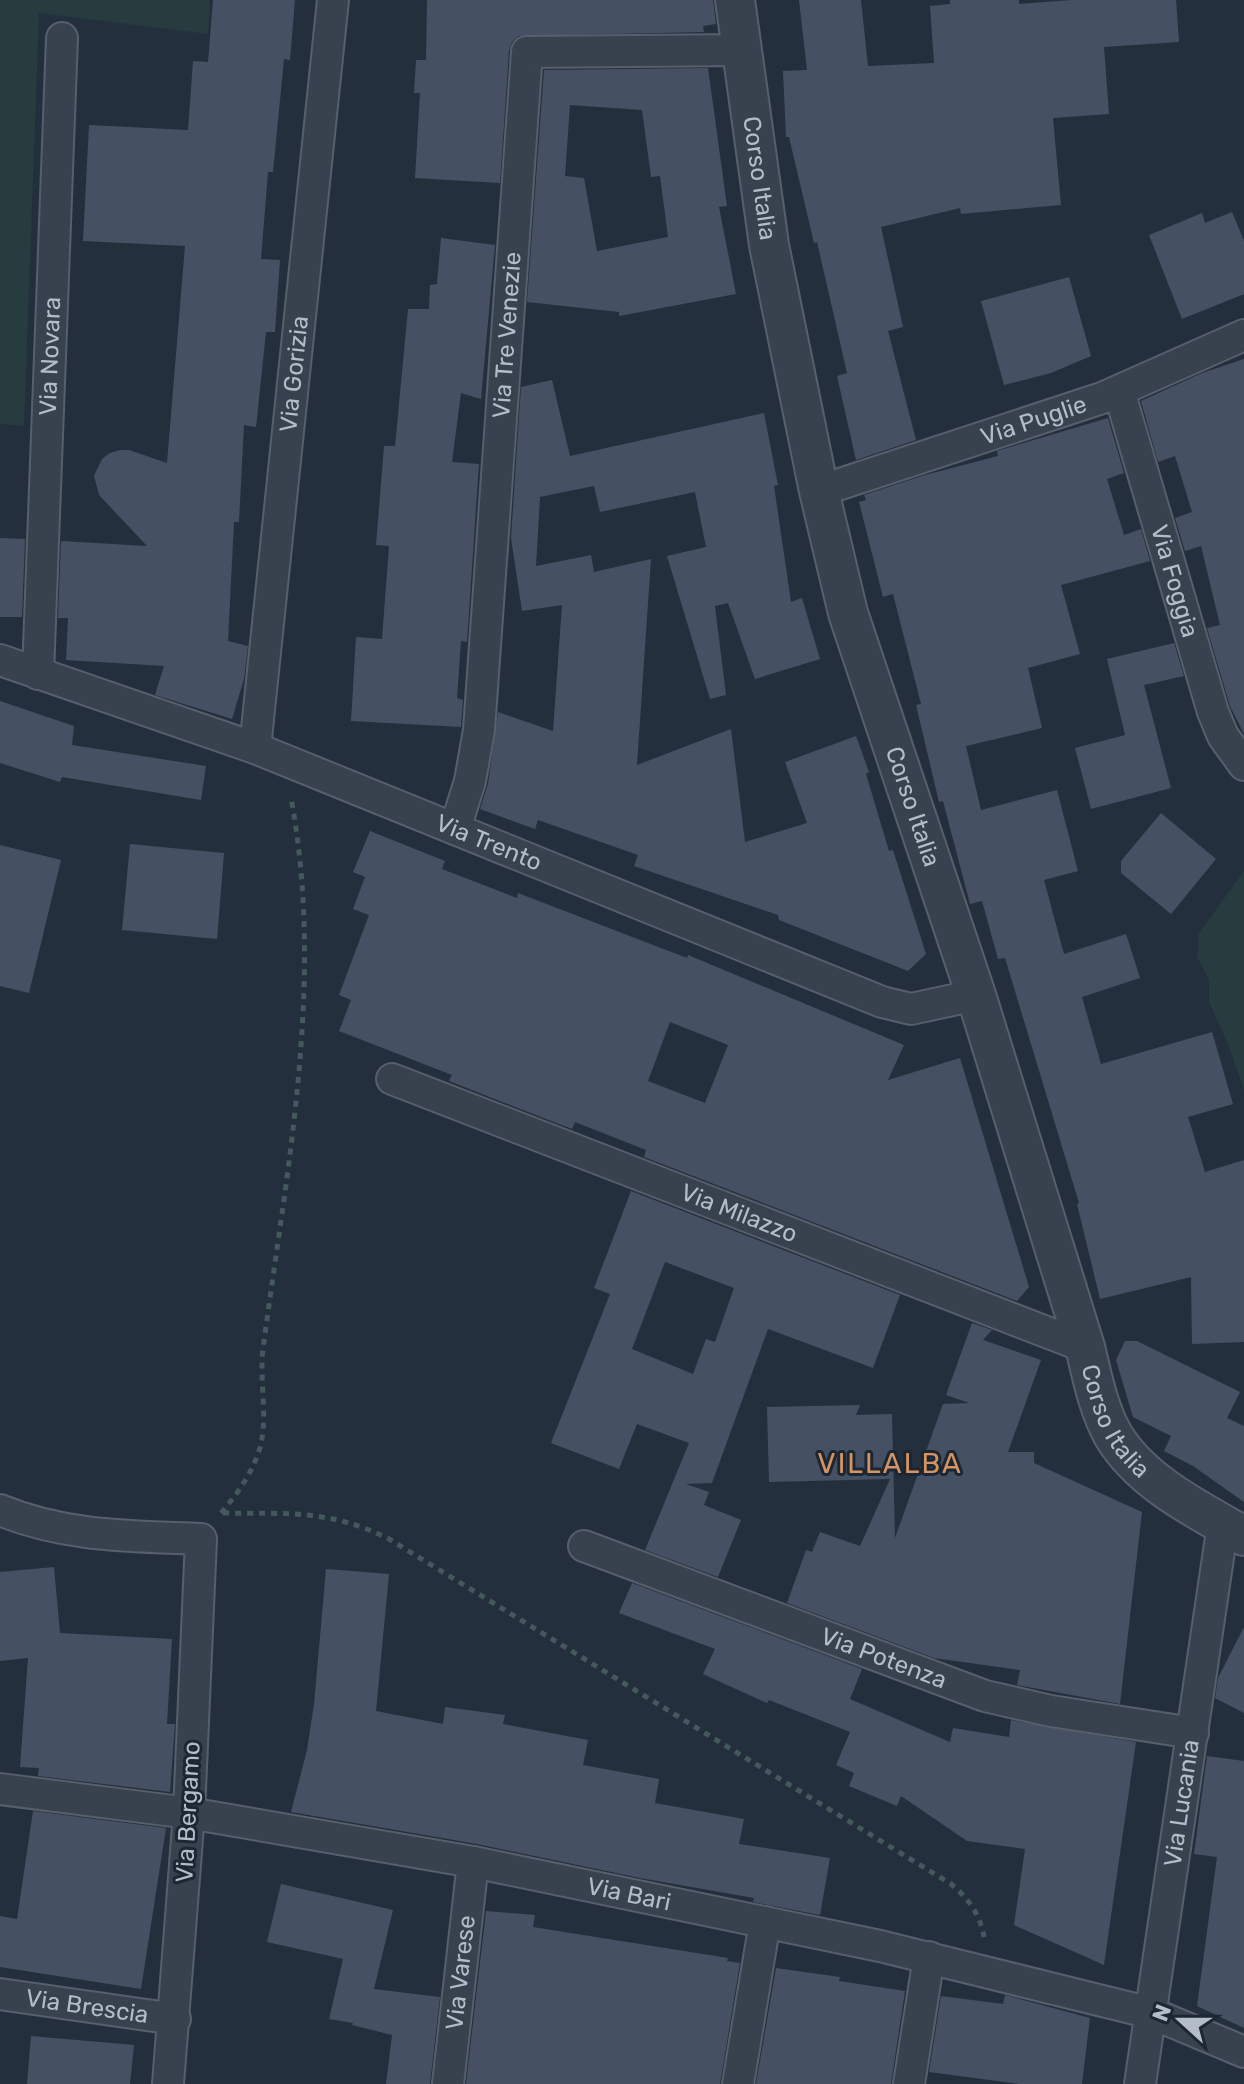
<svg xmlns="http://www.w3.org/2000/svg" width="1244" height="2084" viewBox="0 0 1244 2084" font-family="Rubik,sans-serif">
<rect width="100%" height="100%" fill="#242f3e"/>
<!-- green -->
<g fill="#263c3f">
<path d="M0 0H210L208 34 39 13 24 426 0 424Z"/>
<path d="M1244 871V1090L1228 1044 1209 1002V980L1197 957 1199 933Z"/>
</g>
<!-- building -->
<g fill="#455162" fill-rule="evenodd">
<path d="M213 0H295L290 60 284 59 273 172H268L261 259 280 260 275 332H266L256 427 244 425 239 522H234L228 641 248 646 244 679 232 719 155 695 164 666 66 660 68 618H58L61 541 147 546 99 495 94 476 102 459 110 453 120 450H129L167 463 185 246 83 241 89 125 188 130 193 61 208 62Z"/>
<path d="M427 0H713L716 24 703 26 704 32 519 36 512 42 509 51 500 183 415 178 420 93H414L416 60H426Z"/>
<path d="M799 0H861L868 66 934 63 930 6 950 4V0H1019V4L1072 0H1176L1179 42 1104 47 1109 114 1053 118 1061 205 961 214 960 208 881 227 903 327 888 331 916 440 856 460 837 376 847 373 817 242 814 243 789 137H786L783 71 807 70Z"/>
<path d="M708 68 727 206 719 207 736 294 619 316V312L527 302 544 70ZM570 105 642 110 651 177 660 176 668 237 597 251 584 178 565 176Z"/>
<path d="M1232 212 1244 241V294L1182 319 1149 235 1202 213 1205 223Z"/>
<path d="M441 238 495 245 481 399 461 393 452 462 479 464 467 642 461 641 457 698 463 700 461 727 351 721 356 637 382 639 389 546 376 545 384 446H395L408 309H429L430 285 437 284Z"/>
<path d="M1069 277 1091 356 1051 373 1004 385 981 301Z"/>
<path d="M1244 359V734L1230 706 1207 628 1220 625 1201 546 1185 551 1175 518 1192 512 1175 456 1158 462 1141 401 1202 373Z"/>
<path d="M552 380 570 456 764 413 778 485 774 486 791 602 802 598 820 659 755 679 728 603 715 606 726 695 710 699 667 556 706 547 695 492 600 512 594 486 540 497 536 566 591 555 594 572 651 559 637 765 731 729 745 842 807 823 785 762 856 736 869 772 866 774 889 851 893 850 926 954 908 971 779 920 778 915 634 866 638 855 538 820 535 829 480 809 488 784 498 712 553 731 562 605 522 611 511 538 521 387Z"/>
<path d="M1108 418 1124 473 1107 479 1124 535 1141 529 1150 561 1061 585 1080 654 1028 668 1042 728 966 746 981 810 1057 790 1078 871 1044 880 1064 954 1126 934 1140 978 1082 997 1101 1064 1212 1032 1233 1104 1188 1117 1205 1172 1244 1160V1342L1192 1344 1191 1277 1100 1299 1077 1204 1079 1203 1005 958 998 959 982 901 970 904 943 801 939 802 916 705 921 704 893 594 883 597 859 502 866 500 864 495 925 475 998 456 997 451Z"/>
<path d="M0 538 25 539 22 617H0Z"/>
<path d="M1174 643 1184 676 1144 685 1171 788 1091 809 1075 748 1125 735 1107 659Z"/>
<path d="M0 701 74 726 72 745 206 766 201 800 62 777 60 782 0 763Z"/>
<path d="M1161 813 1216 859 1171 914 1121 873V861Z"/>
<path d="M370 831 445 861 442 869 517 898 518 893 687 958 688 955 904 1045 888 1080 960 1058 1029 1287 1017 1301 644 1157 646 1150 575 1122 572 1129 510 1105 449 1081 452 1075 339 1031 351 1000 339 995 369 915 353 909 365 877 353 872ZM670 1022 728 1045 705 1103 648 1081Z"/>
<path d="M130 844 224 853 217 939 122 930Z"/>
<path d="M0 845 61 860 29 993 0 986Z"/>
<path d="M631 1191 900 1295 873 1368 768 1329 712 1483 686 1484 709 1492 704 1505 741 1520 718 1577 645 1550 689 1443 637 1424 619 1469 551 1443 610 1294 594 1288ZM665 1262 734 1288 715 1342 706 1339 693 1374 632 1349Z"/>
<path d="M972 1323 992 1330 983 1340 1041 1360 1008 1452H1034V1463L1142 1512 1120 1704 1017 1685 1020 1670 934 1658 787 1603 806 1550 812 1552 820 1532 860 1546 890 1479 769 1482 767 1407 860 1405 856 1415 892 1414 895 1538 943 1404 969 1403 946 1395Z"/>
<path d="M1125 1341H1137L1240 1392 1227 1418 1244 1426V1502L1193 1466 1164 1451 1171 1436 1133 1417 1116 1360Z"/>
<path d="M54 1567 60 1633 172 1639 167 1724H175L170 1792 38 1776 39 1768 20 1767 28 1658 0 1661V1572Z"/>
<path d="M326 1569 389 1574 376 1711 443 1724 445 1707 505 1715 503 1724 588 1740 583 1765 659 1779 655 1803 744 1819 739 1844 830 1858 820 1915 753 1902 754 1898 640 1878 477 1844 291 1812 307 1750 314 1704Z"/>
<path d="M632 1583 862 1669 850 1699 950 1742 953 1728 1009 1737 1011 1720 1136 1742 1104 1965 1014 1925 1025 1849 967 1841 901 1796 897 1806 849 1786 854 1773 836 1765 850 1732 769 1700 767 1703 703 1674 715 1649 619 1613Z"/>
<path d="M1244 1627V1713L1215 1698 1218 1678Z"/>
<path d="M1207 1756 1244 1761V2028L1197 2006 1217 1857 1194 1854Z"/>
<path d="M33 1811 166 1828 141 1989 0 1967V1916L17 1919Z"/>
<path d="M281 1884 393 1910 374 1989 440 1997 430 2084H386L392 2035 352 2025 353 2023 329 2019 343 1959 267 1942Z"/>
<path d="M486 1911 535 1915 533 1927 728 1958 727 1961 740 1963 720 2084H466Z"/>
<path d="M776 1968 840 1977 839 1981 905 1991 891 2084H756Z"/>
<path d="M1005 1995 1090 2018 1082 2084H1019L929 2072 941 1996 1003 2004Z"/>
<path d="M31 2036 134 2045 130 2084H27Z"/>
</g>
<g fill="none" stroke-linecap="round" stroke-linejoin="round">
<!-- minor casing -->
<g stroke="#565f6c" stroke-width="34">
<g id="minor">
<path id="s1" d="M1119 391 1213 712 1223 736 1244 765"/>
<path id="s2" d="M819 491 1102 398 1244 335"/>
<path id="s3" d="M0 660 255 748 882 1002 911 1009 976 995"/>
<path id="s4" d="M38 674 62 38"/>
<path id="s5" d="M255 748 333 0"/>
<path id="s6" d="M455 829 470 781 479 730 527 52 742 50"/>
<path id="s7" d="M392 1079 1085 1347"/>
<path d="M0 1510C65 1537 133 1536 201 1539L189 1813 168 2084"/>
<path id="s8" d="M584 1546 985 1696 1051 1711 1193 1733"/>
<path id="s9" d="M0 1789 189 1813 473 1862 880 1946 1151 2013 1244 2052"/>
<path id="s10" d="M0 1994 175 2019"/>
<path id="s11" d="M448 2084 473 1862"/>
<path d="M738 2084 765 1922"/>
<path d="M909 2084 929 1957"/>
<path id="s12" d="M1140 2084 1223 1524"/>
</g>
</g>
<!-- tertiary casing -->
<g stroke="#565f6c" stroke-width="42">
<g id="tertiary">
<path id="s13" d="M735 0 769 245 819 491 848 613 976 995 1085 1347C1092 1376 1098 1408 1113 1435 1141 1482 1198 1510 1244 1536"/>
</g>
</g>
<!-- path -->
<g stroke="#44595c" stroke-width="5" stroke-dasharray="6 6" stroke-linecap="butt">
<path d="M221 1513C237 1494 251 1475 259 1451 269 1422 259 1381 263 1349 287 1167 325 981 291 798"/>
<path d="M223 1513C288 1514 329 1509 389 1539L951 1884C968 1898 980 1914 984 1937"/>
</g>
<!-- minor -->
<use href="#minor" stroke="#38414e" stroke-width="30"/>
<!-- tertiary -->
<use href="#tertiary" stroke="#38414e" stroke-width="38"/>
</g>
<g text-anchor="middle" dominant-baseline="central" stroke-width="6" stroke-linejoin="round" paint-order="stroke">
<!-- street labels -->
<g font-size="24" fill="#b4bcc9" stroke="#1d2633">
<text stroke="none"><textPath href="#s13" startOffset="180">Corso Italia</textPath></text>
<text stroke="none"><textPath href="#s6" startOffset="498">Via Tre Venezie</textPath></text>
<text stroke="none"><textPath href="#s4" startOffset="318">Via Novara</textPath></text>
<text stroke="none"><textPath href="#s5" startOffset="376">Via Gorizia</textPath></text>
<text stroke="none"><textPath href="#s2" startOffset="226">Via Puglie</textPath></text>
<text stroke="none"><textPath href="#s1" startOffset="198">Via Foggia</textPath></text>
<text stroke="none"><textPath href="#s13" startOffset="828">Corso Italia</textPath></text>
<text stroke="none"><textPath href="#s3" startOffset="522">Via Trento</textPath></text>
<text stroke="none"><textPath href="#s7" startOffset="372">Via Milazzo</textPath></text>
<text stroke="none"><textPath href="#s13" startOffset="1476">Corso Italia</textPath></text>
<text stroke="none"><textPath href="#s8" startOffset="320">Via Potenza</textPath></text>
<text stroke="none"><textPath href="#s12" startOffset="284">Via Lucania</textPath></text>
<text transform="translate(188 1812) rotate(-87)">Via Bergamo</text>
<text stroke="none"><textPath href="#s9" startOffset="638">Via Bari</textPath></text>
<text stroke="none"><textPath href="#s11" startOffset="112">Via Varese</textPath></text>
<text stroke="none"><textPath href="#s10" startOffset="88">Via Brescia</textPath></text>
</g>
<!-- quarter labels -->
<g font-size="28" letter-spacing="2" fill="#d59563" stroke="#1d2633">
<text x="890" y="1463">VILLALBA</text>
</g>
</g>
<!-- north arrow -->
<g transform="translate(1180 2020) rotate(291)" stroke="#1d2633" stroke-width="6" paint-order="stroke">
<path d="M0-6L14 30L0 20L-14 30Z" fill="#b4bcc9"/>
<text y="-12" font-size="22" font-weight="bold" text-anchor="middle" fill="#b4bcc9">N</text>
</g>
</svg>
